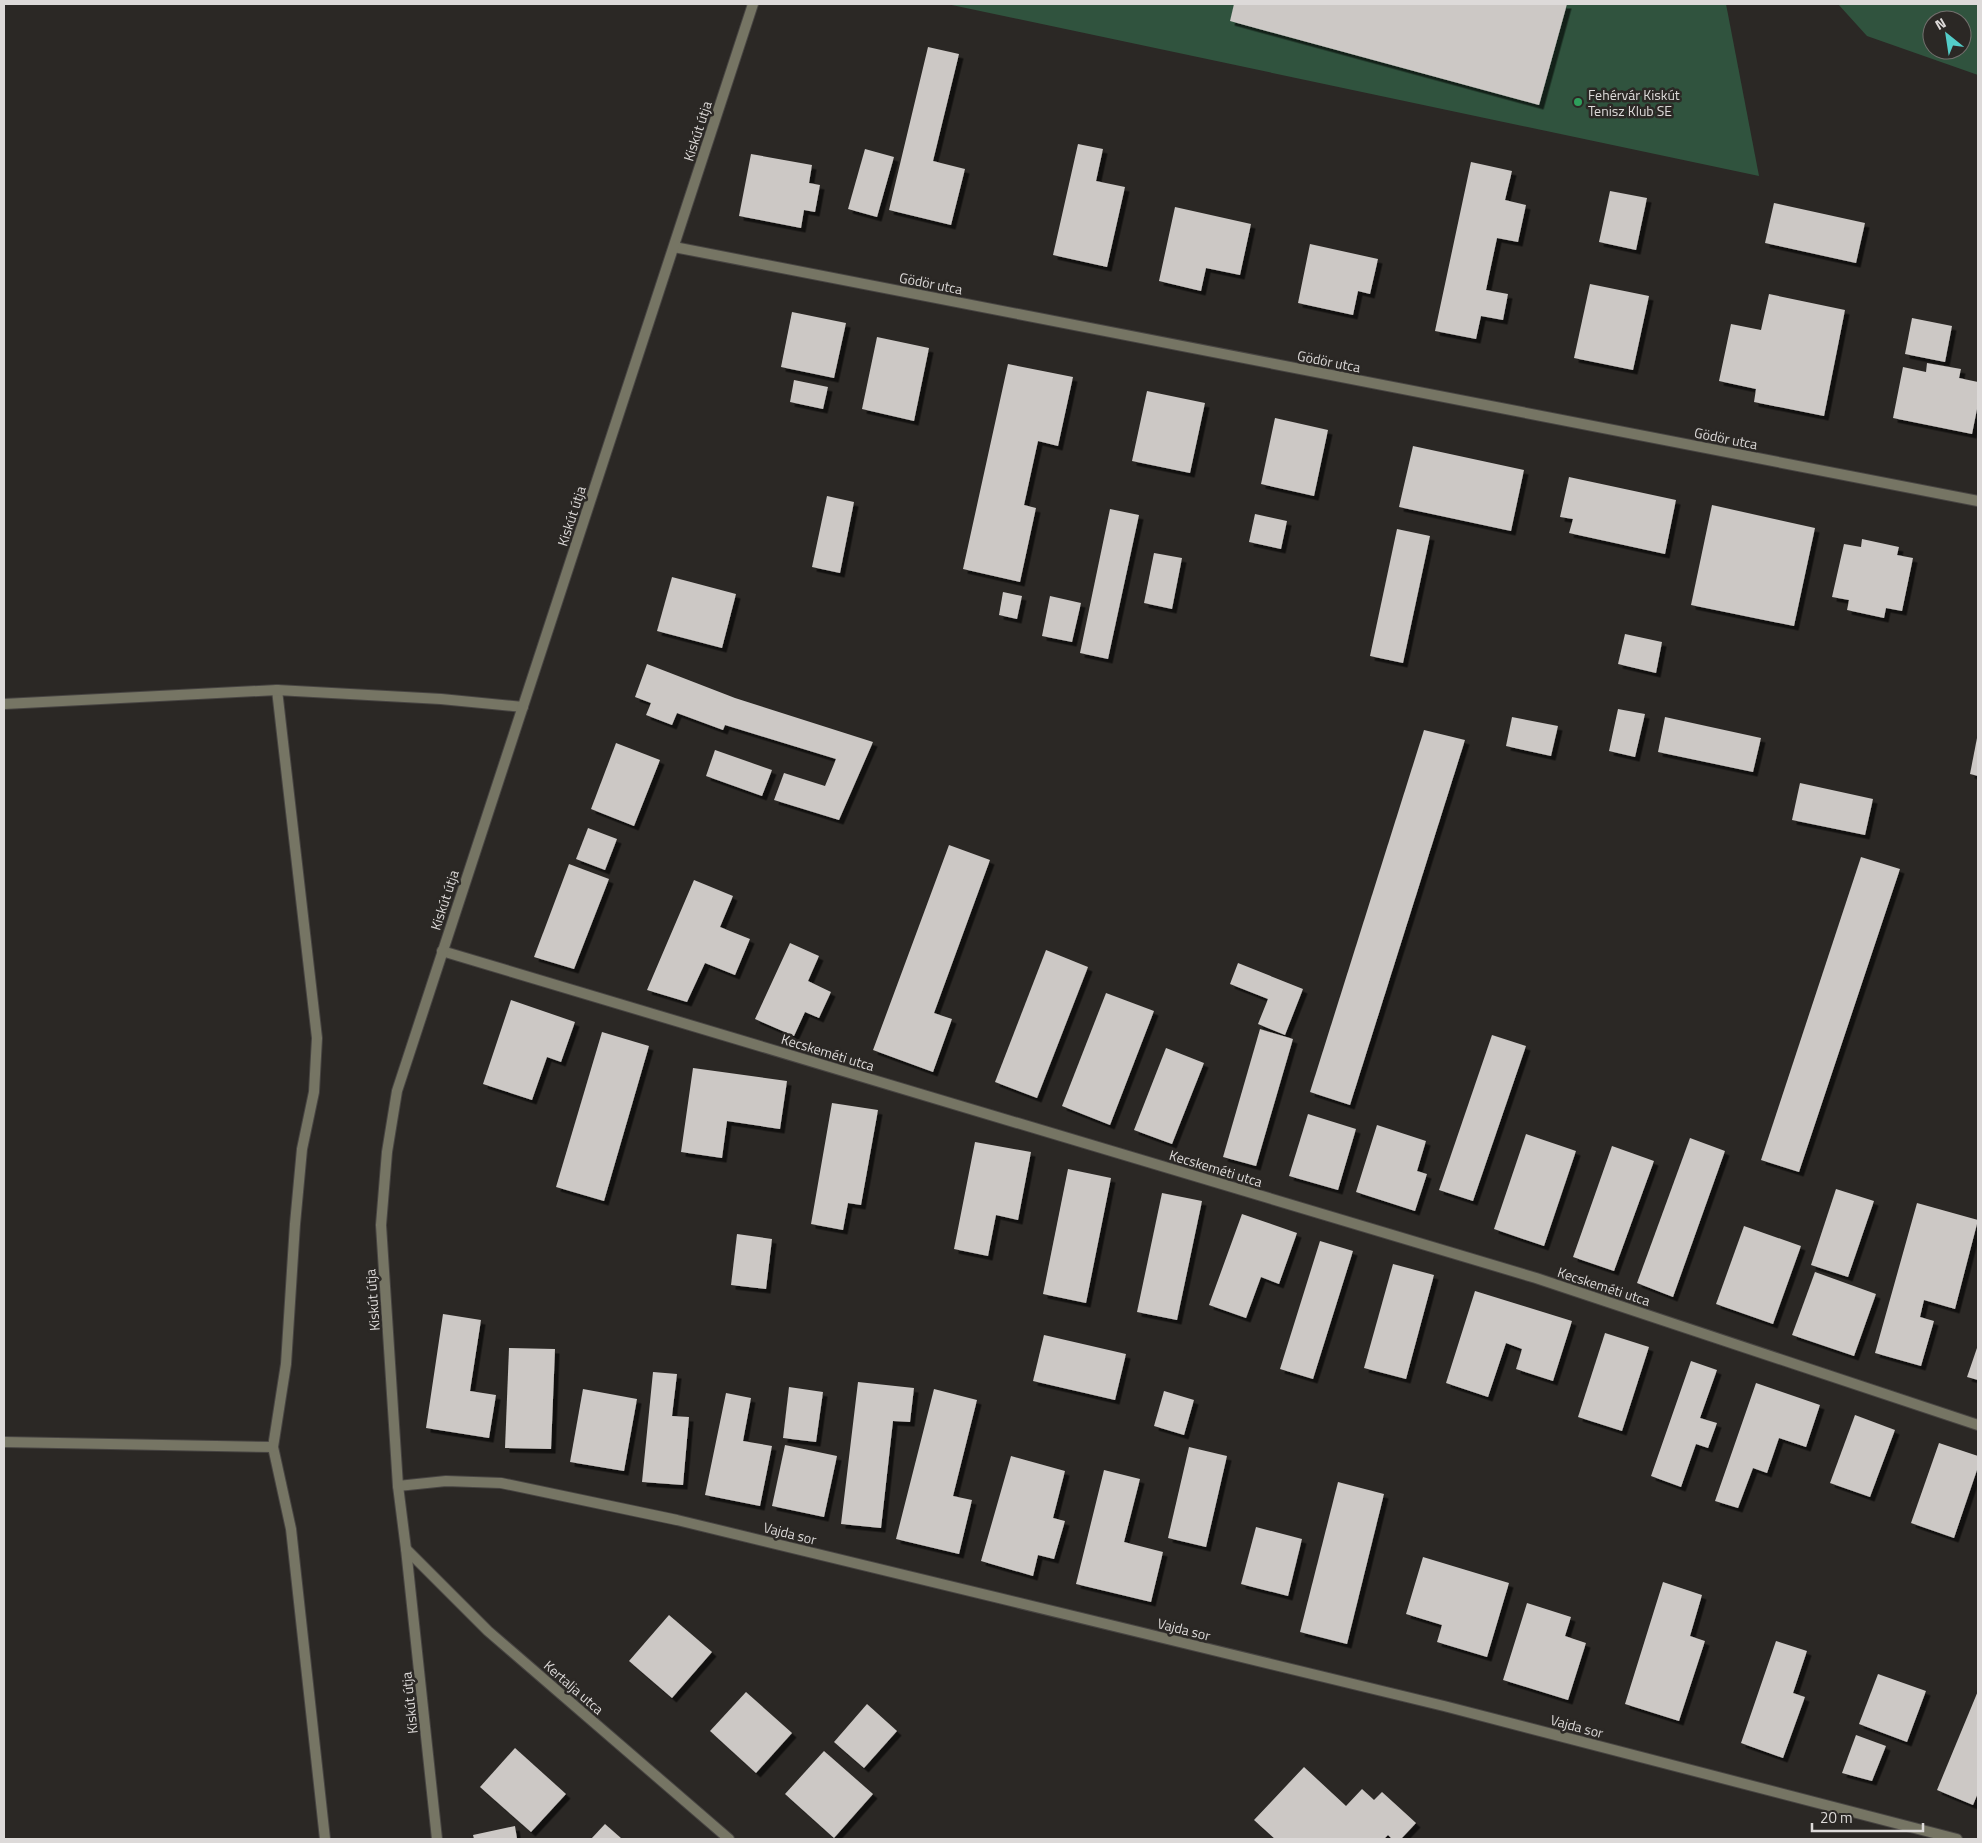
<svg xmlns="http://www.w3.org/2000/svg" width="1982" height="1843" viewBox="0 0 1982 1843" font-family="'Titillium Web',sans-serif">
<defs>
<filter id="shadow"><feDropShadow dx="4.5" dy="4.5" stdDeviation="0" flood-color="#0009"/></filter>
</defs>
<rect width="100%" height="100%" fill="#2b2825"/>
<!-- green -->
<g fill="#30533e" fill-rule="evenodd">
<path d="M947 4H1726L1759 176Z"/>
<path d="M1838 4H1978V75L1867 36ZM1932 20H1962V50H1932Z"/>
</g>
<!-- building -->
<g fill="#ccc8c5" filter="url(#shadow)">
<path d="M1234 4H1567L1539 105 1230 21Z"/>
<path d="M928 47 959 54 933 161 965 169 951 225 889 210Z"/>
<path d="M1078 144 1103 149 1096 181 1125 187 1107 267 1053 255Z"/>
<path d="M865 149 894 157 877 217 848 209Z"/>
<path d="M751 154 812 165 809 183 820 185 815 212 804 210 801 228 739 216Z"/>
<path d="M1471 162 1512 171 1505 200 1526 205 1518 242 1497 238 1486 290 1508 294 1503 320 1481 316 1476 339 1435 331Z"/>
<path d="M1610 191 1647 198 1636 250 1599 242Z"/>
<path d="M1774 203 1865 223 1856 263 1765 243Z"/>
<path d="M1175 207 1251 224 1240 275 1206 268 1201 291 1159 281Z"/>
<path d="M1310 244 1378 259 1370 294 1358 291 1353 315 1298 303Z"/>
<path d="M1590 284 1649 296 1633 370 1574 358Z"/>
<path d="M1769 294 1845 310 1824 416 1754 402 1756 389 1719 381 1731 324 1761 330Z"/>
<path d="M792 312 846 323 834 378 781 367Z"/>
<path d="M1912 318 1952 326 1945 362 1905 354Z"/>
<path d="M877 337 929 348 914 421 862 409Z"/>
<path d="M1927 363 1961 369 1959 378 1978 382V404L1972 434 1893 418 1903 367 1926 372Z"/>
<path d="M1008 364 1073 377 1058 446 1038 441 1024 505 1036 508 1020 582 963 569Z"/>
<path d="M794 380 828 387 823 409 790 402Z"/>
<path d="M1147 391 1205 403 1190 473 1132 461Z"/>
<path d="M1275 418 1328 430 1314 496 1261 484Z"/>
<path d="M1413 446 1524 470 1511 531 1399 507Z"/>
<path d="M1569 477 1676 500 1665 554 1569 533 1573 519 1560 517Z"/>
<path d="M827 496 854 502 840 573 812 567Z"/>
<path d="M1712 505 1815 528 1794 626 1691 605Z"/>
<path d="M1110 509 1139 515 1108 659 1080 653Z"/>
<path d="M1255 514 1287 521 1281 549 1249 542Z"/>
<path d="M1397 529 1430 536 1403 663 1370 656Z"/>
<path d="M1862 539 1899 547 1897 555 1913 558 1902 611 1886 608 1884 618 1847 610 1849 600 1832 597 1844 544 1861 547Z"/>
<path d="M1154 553 1182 558 1172 609 1144 603Z"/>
<path d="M672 577 736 594 722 648 657 631Z"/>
<path d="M1003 592 1022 596 1017 619 999 615Z"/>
<path d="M1050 596 1081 603 1072 642 1042 636Z"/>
<path d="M1625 634 1662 642 1656 673 1618 664Z"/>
<path d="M647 664 735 698 873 742 839 820 774 800 784 773 825 786 836 759 725 725 723 730 677 713 672 725 646 715 651 703 635 697Z"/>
<path d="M1618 709 1645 714 1635 757 1609 751Z"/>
<path d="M1512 717 1558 726 1551 756 1506 746Z"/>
<path d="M1665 717 1761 738 1753 772 1658 752Z"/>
<path d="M1424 730 1465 740 1350 1105 1310 1092Z"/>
<path d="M1977 738H1978V776L1970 774Z"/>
<path d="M616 743 660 760 634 826 591 809Z"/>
<path d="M715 750 772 770 762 796 706 776Z"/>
<path d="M1800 783 1873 799 1865 835 1792 820Z"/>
<path d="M588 828 617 839 605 870 576 859Z"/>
<path d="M949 845 990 860 934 1013 952 1019 933 1072 873 1050Z"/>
<path d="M1861 857 1900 869 1799 1172 1761 1160Z"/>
<path d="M569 864 609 879 574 969 534 957Z"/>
<path d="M694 880 733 896 720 927 750 939 735 975 705 963 687 1002 647 990Z"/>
<path d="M790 943 819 956 808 981 831 992 819 1018 805 1012 794 1036 755 1019Z"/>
<path d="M1046 950 1088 967 1037 1098 995 1082Z"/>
<path d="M1238 963 1303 989 1285 1035 1258 1024 1268 999 1230 984Z"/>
<path d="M1106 993 1154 1011 1110 1125 1062 1106Z"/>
<path d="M511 1000 575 1022 561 1062 547 1057 532 1100 483 1084Z"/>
<path d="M1260 1029 1293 1039 1256 1166 1223 1157Z"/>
<path d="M602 1032 649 1046 604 1201 556 1187Z"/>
<path d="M1492 1035 1526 1046 1473 1201 1439 1190Z"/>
<path d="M1166 1048 1204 1063 1172 1144 1134 1130Z"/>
<path d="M693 1068 787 1081 780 1129 727 1121 722 1158 681 1152Z"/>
<path d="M832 1103 878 1110 861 1205 848 1203 843 1230 811 1224Z"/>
<path d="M1308 1114 1356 1129 1338 1190 1289 1176Z"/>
<path d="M1377 1125 1426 1141 1417 1171 1427 1174 1415 1211 1356 1192Z"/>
<path d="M1526 1134 1576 1151 1544 1246 1494 1229Z"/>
<path d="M1690 1138 1725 1151 1673 1297 1637 1283Z"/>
<path d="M975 1142 1031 1152 1018 1220 996 1215 988 1256 954 1249Z"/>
<path d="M1612 1146 1654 1161 1614 1271 1573 1257Z"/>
<path d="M1068 1169 1111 1178 1086 1303 1043 1294Z"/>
<path d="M1836 1189 1874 1201 1848 1277 1811 1265Z"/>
<path d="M1162 1193 1202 1201 1177 1320 1137 1312Z"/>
<path d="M1917 1203 1978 1220 1955 1309 1924 1300 1920 1317 1934 1321 1921 1366 1875 1353Z"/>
<path d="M1242 1214 1297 1233 1279 1284 1261 1277 1246 1318 1209 1305Z"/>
<path d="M1744 1226 1801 1246 1773 1324 1716 1304Z"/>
<path d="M737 1234 772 1239 766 1289 731 1285Z"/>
<path d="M1320 1241 1353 1251 1313 1379 1280 1369Z"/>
<path d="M1393 1264 1434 1275 1406 1379 1364 1368Z"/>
<path d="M1815 1272 1876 1294 1854 1356 1792 1335Z"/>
<path d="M1475 1291 1572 1321 1553 1381 1516 1369 1522 1349 1506 1343 1488 1397 1446 1383Z"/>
<path d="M443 1314 481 1320 470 1391 496 1395 489 1438 426 1428Z"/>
<path d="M1605 1333 1649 1347 1622 1431 1578 1417Z"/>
<path d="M1044 1335 1126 1354 1115 1400 1033 1381Z"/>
<path d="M1978 1345V1380L1967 1377Z"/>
<path d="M509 1348 555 1349 551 1449 505 1448Z"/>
<path d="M1691 1361 1717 1370 1700 1418 1717 1423 1708 1448 1696 1444 1681 1487 1651 1476Z"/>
<path d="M653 1372 677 1374 672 1416 689 1417 683 1485 642 1482Z"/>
<path d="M858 1382 914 1388 910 1422 893 1421 881 1528 841 1524Z"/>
<path d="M1756 1383 1820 1405 1806 1447 1779 1438 1767 1473 1753 1468 1738 1508 1715 1501Z"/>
<path d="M789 1387 823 1392 816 1442 783 1438Z"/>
<path d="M583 1389 637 1399 624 1471 570 1462Z"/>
<path d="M934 1389 977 1400 953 1496 972 1500 959 1554 896 1539Z"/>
<path d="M1164 1391 1194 1400 1184 1435 1154 1426Z"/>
<path d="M726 1393 751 1398 743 1441 772 1446 760 1506 705 1495Z"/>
<path d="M1855 1415 1895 1430 1870 1497 1830 1483Z"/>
<path d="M1939 1443 1978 1456V1467L1954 1538 1911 1523Z"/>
<path d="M785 1445 837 1456 824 1517 772 1506Z"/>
<path d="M1189 1447 1227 1456 1206 1547 1168 1538Z"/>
<path d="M1011 1456 1065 1471 1053 1518 1065 1521 1054 1559 1038 1555 1033 1576 981 1561Z"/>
<path d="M1104 1470 1140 1479 1124 1542 1163 1552 1151 1602 1076 1584Z"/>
<path d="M1338 1482 1384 1494 1347 1644 1300 1632Z"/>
<path d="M1256 1527 1302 1539 1288 1596 1241 1584Z"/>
<path d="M1423 1557 1509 1583 1487 1657 1437 1642 1442 1625 1406 1614Z"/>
<path d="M1663 1582 1702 1595 1690 1636 1705 1641 1679 1721 1625 1704Z"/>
<path d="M1527 1603 1571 1617 1565 1636 1586 1643 1568 1700 1503 1680Z"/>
<path d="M669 1615 712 1652 672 1698 629 1661Z"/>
<path d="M1776 1641 1807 1651 1793 1693 1805 1697 1783 1758 1741 1743Z"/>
<path d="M1878 1674 1926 1691 1907 1742 1859 1724Z"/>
<path d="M1978 1691V1793L1973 1805 1937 1790Z"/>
<path d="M746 1692 792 1733 756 1773 710 1731Z"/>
<path d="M867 1704 897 1731 864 1768 834 1742Z"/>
<path d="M1856 1735 1886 1746 1872 1781 1842 1773Z"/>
<path d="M515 1748 566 1794 531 1832 480 1787Z"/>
<path d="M824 1751 873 1794 834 1838 785 1794Z"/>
<path d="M1304 1767 1346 1806 1362 1789 1374 1800 1382 1792 1416 1823 1401 1839H1392L1388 1835 1384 1839H1275L1254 1820Z"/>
<path d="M605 1824 622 1839H591Z"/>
<path d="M515 1826 517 1839H474L473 1835Z"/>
</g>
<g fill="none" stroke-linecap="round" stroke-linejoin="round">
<!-- service casing -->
<g stroke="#474442" stroke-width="12">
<g id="service">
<path d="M277 690 317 1038 314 1092 302 1149 295 1224 286 1364 273 1447 291 1529 325 1839"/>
<path d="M4 704 277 690 441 699 523 707"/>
<path d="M4 1442 273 1447"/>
</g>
</g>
<!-- minor casing -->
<g stroke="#474442" stroke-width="12">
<g id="minor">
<path d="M674 247 1978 501"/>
<path d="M442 951 1536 1278 1978 1425"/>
<path d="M398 1486 446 1481 501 1483 677 1520 1444 1706 1957 1839"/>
<path d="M406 1549 488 1631 729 1839"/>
<path d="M437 1839 406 1549 398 1486 381 1225 387 1152 397 1091 753 4"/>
</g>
</g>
<!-- service -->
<use href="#service" stroke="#767564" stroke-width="10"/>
<!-- minor -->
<use href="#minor" stroke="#767564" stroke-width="10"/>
</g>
<!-- markers -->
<circle fill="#2e9e5b" stroke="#2b2825" stroke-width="2" cx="1578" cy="102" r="5"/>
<g text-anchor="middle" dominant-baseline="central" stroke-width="5" stroke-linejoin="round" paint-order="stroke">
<!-- poi labels -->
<g font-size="14" fill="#dddad9" stroke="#2b2825" text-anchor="start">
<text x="1588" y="94">Fehérvár Kiskút<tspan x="1588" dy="16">Tenisz Klub SE</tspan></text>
</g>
<!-- street labels -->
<g font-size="14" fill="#dddad9" stroke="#2b2825">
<text transform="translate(697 131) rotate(-72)">Kiskút útja</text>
<text transform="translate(931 283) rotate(11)">Gödör utca</text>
<text transform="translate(1329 361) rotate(11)">Gödör utca</text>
<text transform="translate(1726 438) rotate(11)">Gödör utca</text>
<text transform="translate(571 516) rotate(-72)">Kiskút útja</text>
<text transform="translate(444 900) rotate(-72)">Kiskút útja</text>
<text transform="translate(828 1052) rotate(17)">Kecskeméti utca</text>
<text transform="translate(1216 1168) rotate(17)">Kecskeméti utca</text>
<text transform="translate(1604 1286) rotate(18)">Kecskeméti utca</text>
<text transform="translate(372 1300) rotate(-94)">Kiskút útja</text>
<text transform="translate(790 1533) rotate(14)">Vajda sor</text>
<text transform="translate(1184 1629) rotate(14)">Vajda sor</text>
<text transform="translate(574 1687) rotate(41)">Kertalja utca</text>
<text transform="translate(409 1703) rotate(-96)">Kiskút útja</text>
<text transform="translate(1577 1726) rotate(15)">Vajda sor</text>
</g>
</g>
<!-- border -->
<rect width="1982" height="1843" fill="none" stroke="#dddad9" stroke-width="10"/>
<!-- north arrow -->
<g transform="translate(1947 35) rotate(330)"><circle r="24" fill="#2b2825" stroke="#726f6d"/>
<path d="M0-4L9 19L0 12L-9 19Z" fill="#53cdc9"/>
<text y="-8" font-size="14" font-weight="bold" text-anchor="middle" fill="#dddad9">N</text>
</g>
<!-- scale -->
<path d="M1812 1823v8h111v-8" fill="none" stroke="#dddad9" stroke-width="2.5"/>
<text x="1820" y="1823" font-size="15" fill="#dddad9" stroke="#2b2825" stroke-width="4" paint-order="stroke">20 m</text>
</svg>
